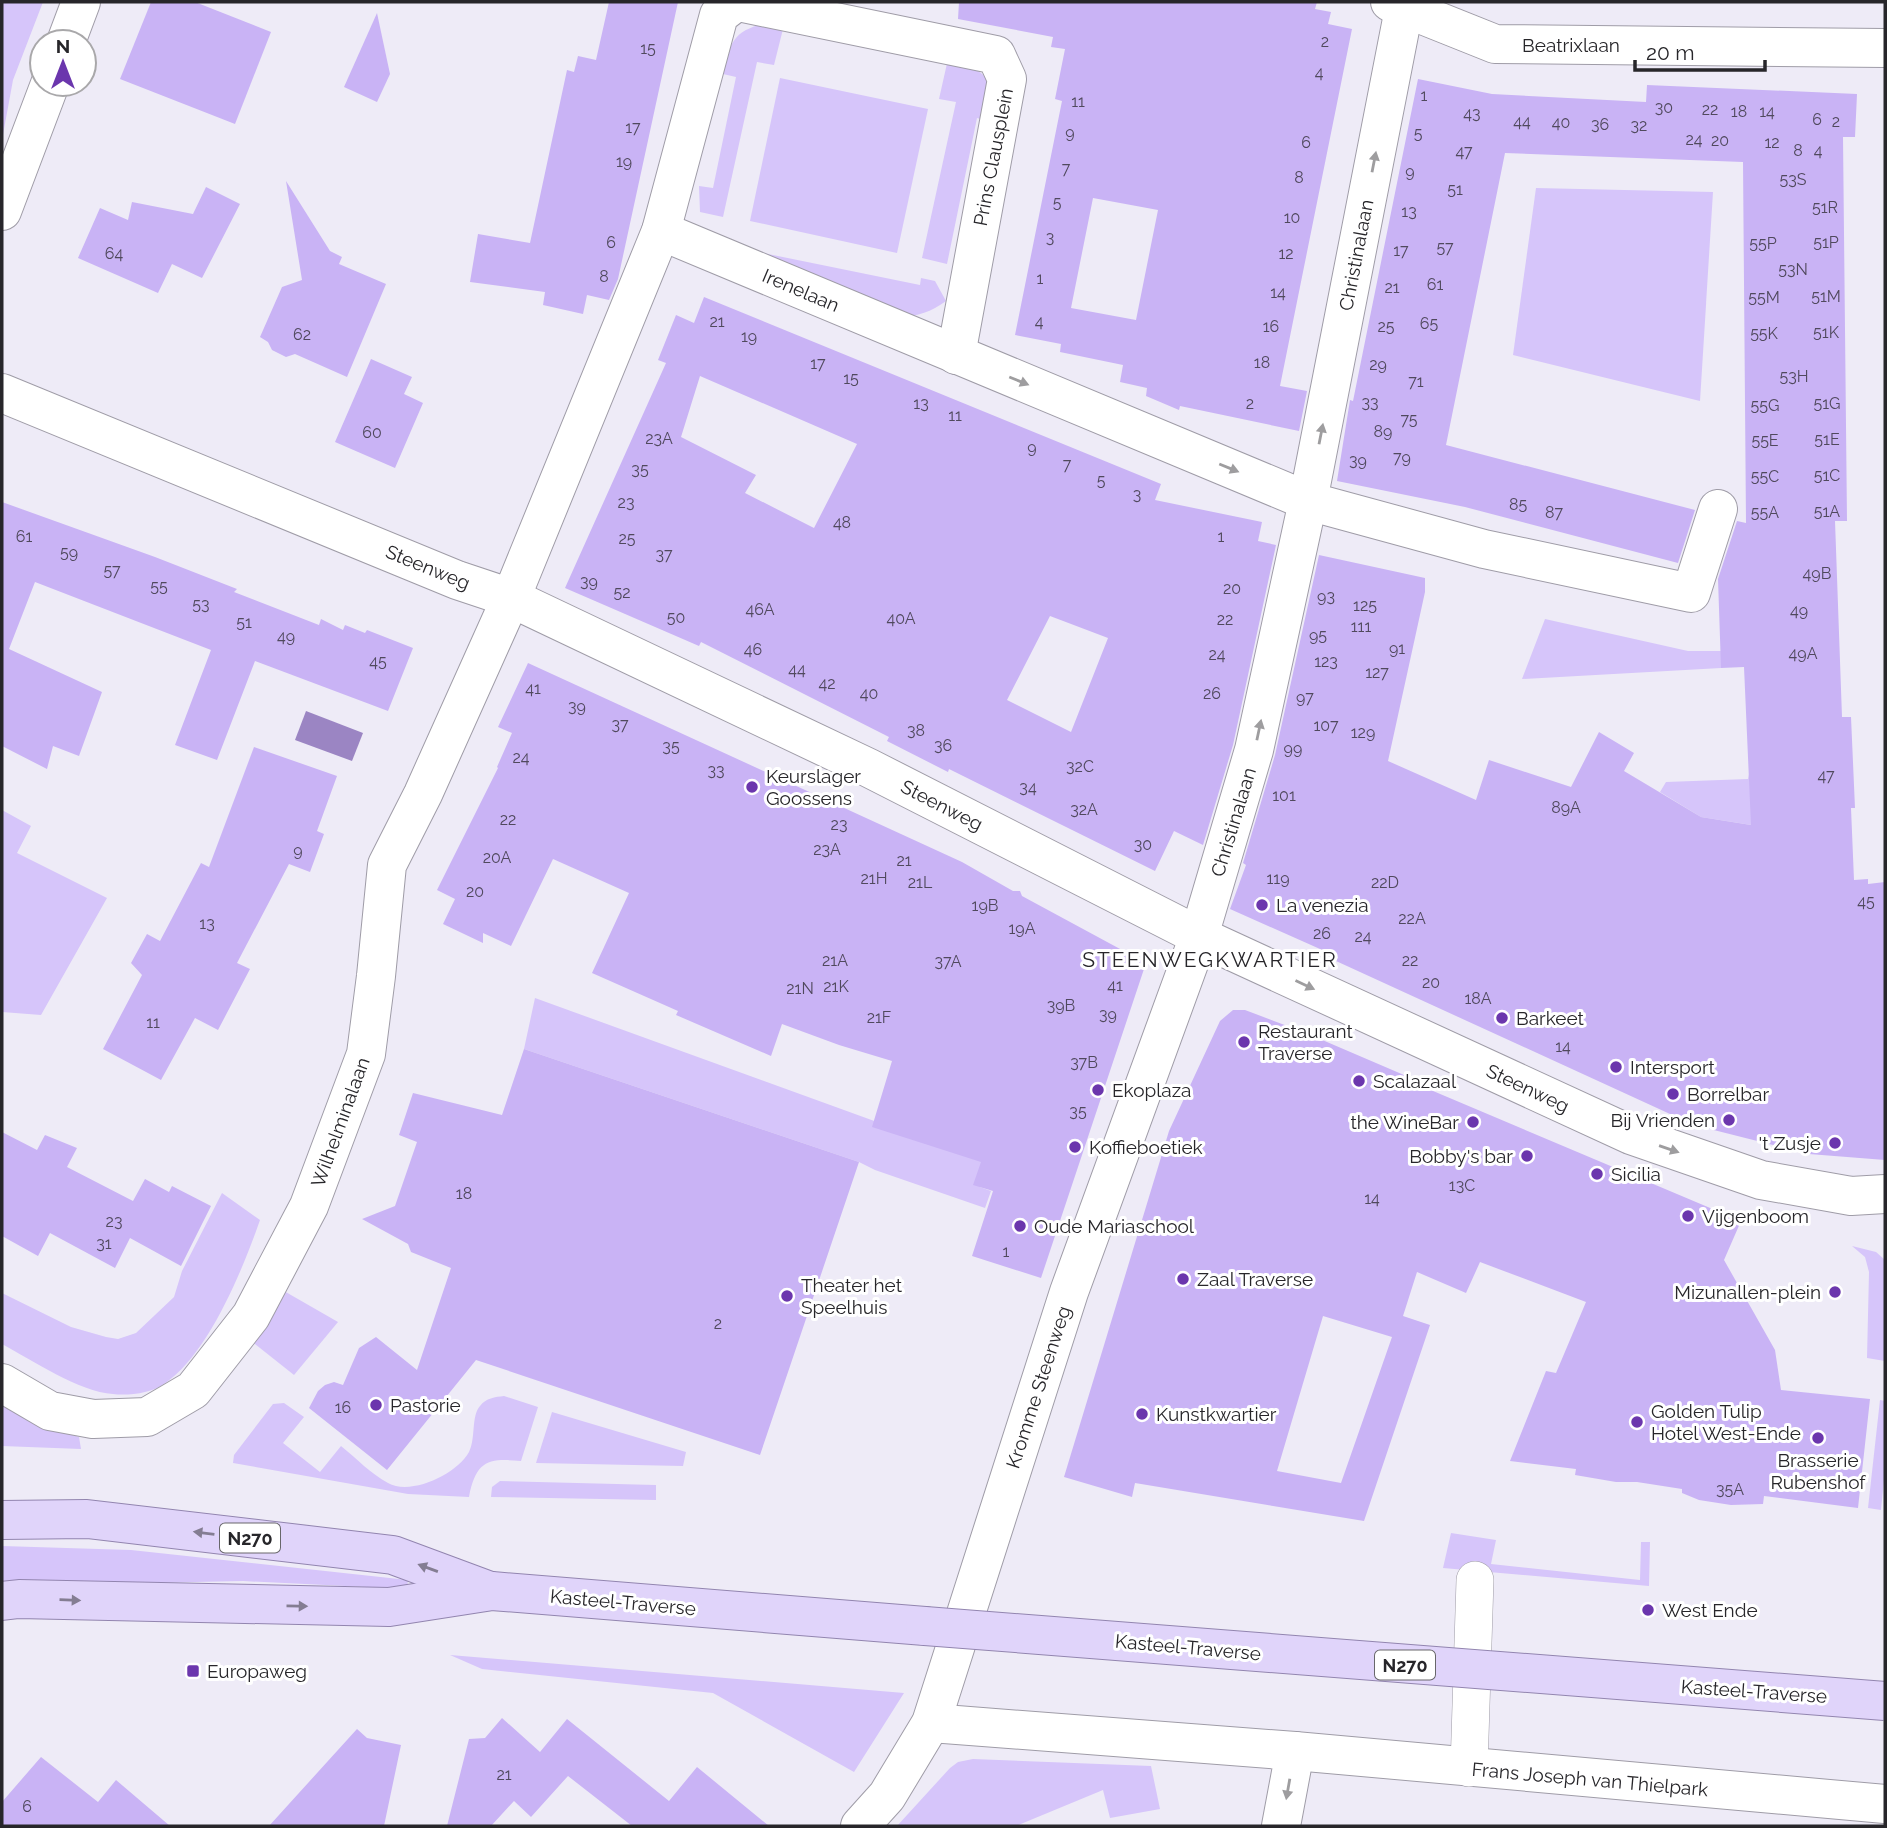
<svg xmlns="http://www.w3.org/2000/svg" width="1887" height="1828" viewBox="0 0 1887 1828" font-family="Raleway,sans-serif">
<rect width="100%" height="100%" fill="#eeebf7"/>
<!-- green -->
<g fill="#d6c5fa">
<path d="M2 2H43L13 80 2 140Z"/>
<path d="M759 25H784L774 65 757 62 723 217 700 212 699 186 713 188 736 77 723 74C729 49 730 33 759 25Z"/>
<path d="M948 59C993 74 990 75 991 122L977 118 947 264 922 258 956 102 939 99Z"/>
<path d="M780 78 928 109 897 253 750 221Z"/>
<path d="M1536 188 1713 192 1700 401 1513 355Z"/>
<path d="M719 244 920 285 921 278 935 281 946 301C931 312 918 316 900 317Z"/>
<path d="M1545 619 1688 651H1721V668L1522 679Z"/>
<path d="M1749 774 1764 827 1701 817 1660 792 1666 782 1748 779Z"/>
<path d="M2 810 31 826 17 853 107 898 41 1015 2 1012Z"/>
<path d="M535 998 990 1163 980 1187 991 1191 985 1208 875 1170 859 1162 524 1049Z"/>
<path d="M222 1193 260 1220C243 1269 208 1355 164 1384 152 1393 128 1396 113 1394 79 1392 32 1360 2 1344V1293L71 1327 106 1337 118 1339 136 1333 174 1297 182 1271Z"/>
<path d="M1852 1246 1876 1252 1885 1260V1361L1867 1358 1869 1272 1865 1257Z"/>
<path d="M284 1291 338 1322 294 1375 251 1341Z"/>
<path d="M504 1396 538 1407 521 1461C488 1458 476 1461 469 1497L408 1494 233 1463 234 1455 273 1404 284 1403 304 1417 283 1443 320 1472 341 1446C356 1458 371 1474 388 1483 411 1496 457 1474 469 1452 476 1438 471 1416 480 1406 486 1398 495 1397 504 1396Z"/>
<path d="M1880 1400 1885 1401V1469L1881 1510 1868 1508Z"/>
<path d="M2 1401 62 1432 79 1437 81 1449 2 1446Z"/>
<path d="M552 1412 686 1452 683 1466 536 1463Z"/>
<path d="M500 1481 656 1485V1500L491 1497 492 1487Z"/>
<path d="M1451 1533 1496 1540 1491 1564 1640 1580 1641 1542H1650L1649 1586 1443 1568Z"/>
<path d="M2 1546 131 1550 408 1580 407 1589 243 1581 2 1586Z"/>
<path d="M450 1655 904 1693 854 1772 713 1693 482 1669Z"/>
<path d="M973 1759 1151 1766 1160 1809 1110 1818 1103 1790 1016 1826H897L950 1768 958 1762Z"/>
</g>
<!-- water -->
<path fill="#9b85c3" d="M306 711 363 733 352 761 295 740Z"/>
<!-- building -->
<g fill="#c9b3f5" fill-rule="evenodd">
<path d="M151 2H195L271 32 235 124 120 79Z"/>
<path d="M609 2H678L618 279 609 300 587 295 583 314 543 305 545 292 470 282 478 234 530 243 567 70 574 72 578 56 596 60Z"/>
<path d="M959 2H1317L1315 9 1331 12 1328 24 1352 29 1280 386 1307 391 1299 431 1180 406 1179 410 1146 396 1147 388 1120 382 1123 365 1060 352 1061 344 1015 335 1062 101 1055 99 1065 49 1051 47 1053 37 958 19ZM1093 198 1158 210 1136 320 1071 308Z"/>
<path d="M377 13 390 74 377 102 344 87Z"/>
<path d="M1418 79 1492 94 1646 102 1647 85 1857 94 1855 137H1843L1847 521H1835L1842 717H1851L1855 808H1851L1854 880 1868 879V884L1885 882V1160L1809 1154 1694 1125 1336 961 1338 957 1230 909 1246 865 1243 863 1275 755 1319 555 1425 578V592L1388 761 1476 800 1489 760 1571 787 1599 732 1634 753 1624 771 1701 817 1751 825 1744 667 1721 668 1718 579 1737 521 1746 523 1743 162 1505 153 1446 445 1695 510 1678 563 1465 507 1337 481 1350 400 1353 401Z"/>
<path d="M286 181 330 251 342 257 339 264 386 284 347 377 295 354 286 357 272 350 268 342 260 337 282 287 302 280Z"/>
<path d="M206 187 240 204 202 278 172 264 158 293 78 258 100 208 128 220 132 202 193 214Z"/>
<path d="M704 297 1161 484 1155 500 1262 522 1258 541 1276 545 1233 745 1203 845 1174 831 1155 871 949 769 948 772 887 741 889 737 701 642 699 646 565 588 666 363 658 360 676 315 694 323ZM700 376 857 444 814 528 745 493 756 475 681 437ZM1050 616 1108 638 1071 732 1007 700Z"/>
<path d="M371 359 412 377 404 394 423 403 395 468 335 442Z"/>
<path d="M2 502 155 557 237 589 234 592 319 625 321 619 343 630 345 625 365 633 367 630 413 648 388 711 255 661 217 760 175 745 211 650 35 582 9 649 102 692 79 756 53 746 47 769 2 746Z"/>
<path d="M528 663 962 862 1013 891H1020L1022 896 1146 963 1041 1278 972 1256 993 1191 973 1185 981 1162 872 1127 892 1061 839 1045 782 1024 771 1056 676 1015 678 1011 592 973 629 893 553 859 511 946 483 933V943L443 924 455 899 437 890 498 768 497 767 512 733 498 727Z"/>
<path d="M254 747 337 776 317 831 324 834 310 872 289 864 237 963 250 969 218 1030 195 1018 161 1080 103 1049 142 975 131 963 147 934 160 941 201 863 209 867Z"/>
<path d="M1233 1010H1245L1306 1033 1404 1075 1427 1085 1426 1088 1741 1221 1724 1260 1775 1350 1781 1390 1870 1399 1858 1508 1764 1496 1763 1504 1731 1505 1699 1500 1682 1493V1489L1637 1482H1616L1575 1475 1576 1469 1510 1461 1546 1371 1556 1373 1586 1302 1480 1262 1466 1293 1417 1272 1403 1316 1430 1325 1364 1521 1135 1483 1132 1497 1064 1477 1169 1131 1220 1021ZM1323 1316 1392 1337 1341 1483 1277 1471Z"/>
<path d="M524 1049 859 1162 760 1455 476 1360 387 1470 309 1408 318 1391 325 1385 334 1382 343 1385 359 1348 376 1337 417 1370 451 1268 411 1252 408 1244 362 1219 395 1206 417 1142 399 1135 413 1093 502 1115Z"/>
<path d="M2 1132 37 1150 45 1135 77 1148 67 1167 133 1201 145 1179 169 1192 172 1186 211 1206 181 1266 130 1238 115 1268 50 1233 38 1256 2 1236Z"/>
<path d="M502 1718 540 1752 567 1719 669 1801 697 1767 769 1826H632L568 1776 531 1817 514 1801 491 1826H447L469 1739 485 1738Z"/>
<path d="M357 1729 367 1738 401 1745 384 1826H269Z"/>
<path d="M41 1757 98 1802 116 1780 170 1826H2V1802Z"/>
</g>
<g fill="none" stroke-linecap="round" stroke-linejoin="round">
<!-- pedestrian casing -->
<g stroke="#9f9ca7" stroke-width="38">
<path id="pedestrian" d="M1469 1768 1475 1580"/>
</g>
<!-- minor casing -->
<g stroke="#9f9ca7" stroke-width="40">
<g id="minor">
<path d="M738 2 996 55 1007 79 956 355"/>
<path d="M1390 2 1495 44 1885 48"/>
<path d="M66 42 81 2"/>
<path d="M2 211 50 84"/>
<path d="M661 231 1308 501 1484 549 1691 593 1718 509"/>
<path d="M2 393 457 580 511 598 869 768 1199 936 1631 1135 1761 1180 1851 1196 1885 1194"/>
<path d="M2 1383 50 1411 93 1419 147 1417 193 1390 251 1316 309 1206 366 1054 376 976 387 865 423 794 511 598 661 231 719 15 736 2"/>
<path d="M931 1723 1295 1751 1885 1804"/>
<path d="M860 1826 887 1796 931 1723 1069 1292 1199 936 1254 750 1308 501 1404 9"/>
<path d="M1281 1826 1295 1751"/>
</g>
</g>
<!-- primary casing -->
<g stroke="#9285af" stroke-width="40">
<g id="primary">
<path d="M2 1520 87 1519 393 1555 490 1591"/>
<path d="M2 1601 19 1599 389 1607 492 1591 925 1626"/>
</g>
</g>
<!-- pedestrian -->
<use href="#pedestrian" stroke="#fff" stroke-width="37"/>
<!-- minor -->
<use href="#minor" stroke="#fff" stroke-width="38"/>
<!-- primary -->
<use href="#primary" stroke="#e0d4fa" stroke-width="38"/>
<!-- primary-bridge casing -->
<g stroke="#9285af" stroke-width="40" stroke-linecap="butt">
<path id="primary-bridge" d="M925 1626 1885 1701"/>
</g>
<!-- primary-bridge -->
<use href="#primary-bridge" stroke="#e0d4fa" stroke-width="38"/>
</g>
<!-- one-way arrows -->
<defs><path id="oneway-solid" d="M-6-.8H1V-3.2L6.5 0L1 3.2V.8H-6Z" transform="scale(1.75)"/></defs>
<g fill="#9e9d9f">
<use href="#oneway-solid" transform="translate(1374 162) rotate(-79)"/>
<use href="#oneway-solid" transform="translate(1019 381) rotate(22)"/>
<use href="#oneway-solid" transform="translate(1321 434) rotate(-79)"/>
<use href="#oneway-solid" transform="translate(1229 468) rotate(22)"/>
<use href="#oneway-solid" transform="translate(1259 730) rotate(-78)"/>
<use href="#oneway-solid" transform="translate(1305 985) rotate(25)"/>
<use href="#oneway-solid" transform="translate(1669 1149) rotate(19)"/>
<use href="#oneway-solid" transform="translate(1288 1789) rotate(100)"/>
</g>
<g fill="#847d92">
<use href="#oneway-solid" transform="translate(204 1533) rotate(-173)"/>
<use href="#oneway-solid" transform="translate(428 1568) rotate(-160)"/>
<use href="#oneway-solid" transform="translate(70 1600) rotate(2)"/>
<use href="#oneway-solid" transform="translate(297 1606) rotate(1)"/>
</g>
<!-- markers -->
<g fill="#6b36ad" stroke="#fff" stroke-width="2.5">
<circle cx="752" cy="787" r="7"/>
<circle cx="1262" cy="905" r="7"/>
<circle cx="1502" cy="1018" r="7"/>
<circle cx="1244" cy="1042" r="7"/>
<circle cx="1616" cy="1067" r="7"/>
<circle cx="1359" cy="1081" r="7"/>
<circle cx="1098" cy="1090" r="7"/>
<circle cx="1673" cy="1094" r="7"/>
<circle cx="1729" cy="1120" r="7"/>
<circle cx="1473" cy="1122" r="7"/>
<circle cx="1835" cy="1143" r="7"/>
<circle cx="1075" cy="1147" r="7"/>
<circle cx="1527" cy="1156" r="7"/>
<circle cx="1597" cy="1174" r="7"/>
<circle cx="1688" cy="1216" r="7"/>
<circle cx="1020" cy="1226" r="7"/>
<circle cx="1183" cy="1279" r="7"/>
<circle cx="1835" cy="1292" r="7"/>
<circle cx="787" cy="1296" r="7"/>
<circle cx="376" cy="1405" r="7"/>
<circle cx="1142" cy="1414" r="7"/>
<circle cx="1637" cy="1422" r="7"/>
<circle cx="1818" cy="1438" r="7"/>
<circle cx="1648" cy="1610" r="7"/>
<rect x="186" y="1664" width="14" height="14" rx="3.5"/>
</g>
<g text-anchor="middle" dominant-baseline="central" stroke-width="6" stroke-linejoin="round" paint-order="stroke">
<!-- number labels -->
<g font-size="16" fill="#50495d">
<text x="1325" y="41">2</text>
<text x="648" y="48">15</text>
<text x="1319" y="72">4</text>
<text x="1424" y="95">1</text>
<text x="1078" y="101">11</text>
<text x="1664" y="107">30</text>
<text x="1710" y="109">22</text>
<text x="1739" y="111">18</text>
<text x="1767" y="111">14</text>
<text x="1472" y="113">43</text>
<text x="1817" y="119">6</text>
<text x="1522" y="121">44</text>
<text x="1836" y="121">2</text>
<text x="1561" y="122">40</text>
<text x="1600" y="124">36</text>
<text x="1639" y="125">32</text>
<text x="633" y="127">17</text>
<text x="1070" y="132">9</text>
<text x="1418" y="133">5</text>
<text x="1694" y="139">24</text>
<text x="1720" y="140">20</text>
<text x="1306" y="142">6</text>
<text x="1772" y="142">12</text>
<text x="1798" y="150">8</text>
<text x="1818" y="150">4</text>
<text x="1464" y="151">47</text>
<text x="624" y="161">19</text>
<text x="1066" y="168">7</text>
<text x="1410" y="171">9</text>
<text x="1299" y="177">8</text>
<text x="1793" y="179">53S</text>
<text x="1455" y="189">51</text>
<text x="1057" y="202">5</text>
<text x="1825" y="207">51R</text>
<text x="1409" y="211">13</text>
<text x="1292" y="217">10</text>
<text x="1050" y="237">3</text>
<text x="611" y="242">6</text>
<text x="1826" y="242">51P</text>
<text x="1763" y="243">55P</text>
<text x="1445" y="247">57</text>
<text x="1401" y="250">17</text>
<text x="114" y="253">64</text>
<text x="1286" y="253">12</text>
<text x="1793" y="269">53N</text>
<text x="604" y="276">8</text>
<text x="1040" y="278">1</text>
<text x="1435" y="284">61</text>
<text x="1392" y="287">21</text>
<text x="1278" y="292">14</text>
<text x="1826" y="296">51M</text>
<text x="1764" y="297">55M</text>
<text x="717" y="321">21</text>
<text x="1039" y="321">4</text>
<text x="1429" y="323">65</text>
<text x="1271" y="326">16</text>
<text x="1386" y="326">25</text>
<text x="1826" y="332">51K</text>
<text x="1764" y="333">55K</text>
<text x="302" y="334">62</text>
<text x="749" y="336">19</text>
<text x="1262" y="362">18</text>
<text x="818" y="363">17</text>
<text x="1378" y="364">29</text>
<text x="1794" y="376">53H</text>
<text x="851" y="378">15</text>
<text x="1416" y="381">71</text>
<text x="1370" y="402">33</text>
<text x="921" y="403">13</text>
<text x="1250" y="403">2</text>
<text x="1827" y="403">51G</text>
<text x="1765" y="405">55G</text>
<text x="955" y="415">11</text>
<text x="1409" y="419">75</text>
<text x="1383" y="431">89</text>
<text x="372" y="432">60</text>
<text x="659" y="438">23A</text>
<text x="1827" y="439">51E</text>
<text x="1765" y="440">55E</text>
<text x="1032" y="447">9</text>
<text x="1402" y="457">79</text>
<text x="1358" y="460">39</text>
<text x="1067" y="464">7</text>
<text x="640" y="469">35</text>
<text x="1827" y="475">51C</text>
<text x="1765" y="476">55C</text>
<text x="1101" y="480">5</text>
<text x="1137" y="494">3</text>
<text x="626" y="502">23</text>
<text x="1518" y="504">85</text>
<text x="1827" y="511">51A</text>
<text x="1554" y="512">87</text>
<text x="1765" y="512">55A</text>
<text x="842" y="522">48</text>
<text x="24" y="536">61</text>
<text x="1221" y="536">1</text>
<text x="627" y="538">25</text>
<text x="69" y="552">59</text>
<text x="664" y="554">37</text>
<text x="112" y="570">57</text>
<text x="1817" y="573">49B</text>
<text x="589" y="581">39</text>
<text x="159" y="586">55</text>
<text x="1232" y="588">20</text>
<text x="622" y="592">52</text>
<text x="1326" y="596">93</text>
<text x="201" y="604">53</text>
<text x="1365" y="605">125</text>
<text x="760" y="609">46A</text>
<text x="1799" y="610">49</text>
<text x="676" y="617">50</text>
<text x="901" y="618">40A</text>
<text x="1225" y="619">22</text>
<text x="244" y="622">51</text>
<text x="1361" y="626">111</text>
<text x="1318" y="635">95</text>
<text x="286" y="636">49</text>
<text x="1397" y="648">91</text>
<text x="753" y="649">46</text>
<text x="1803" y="653">49A</text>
<text x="1217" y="654">24</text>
<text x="378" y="661">45</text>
<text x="1326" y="661">123</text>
<text x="797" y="669">44</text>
<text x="1377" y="672">127</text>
<text x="827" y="683">42</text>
<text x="533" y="688">41</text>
<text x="869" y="693">40</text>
<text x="1212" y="693">26</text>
<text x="1305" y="697">97</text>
<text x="577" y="706">39</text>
<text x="620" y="724">37</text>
<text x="1326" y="725">107</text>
<text x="916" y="730">38</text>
<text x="1363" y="732">129</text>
<text x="943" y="745">36</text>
<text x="671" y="746">35</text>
<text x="1293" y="748">99</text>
<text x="521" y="757">24</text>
<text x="1080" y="766">32C</text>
<text x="716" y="770">33</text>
<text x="1826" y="775">47</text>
<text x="1028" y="787">34</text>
<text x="1284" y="795">101</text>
<text x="1566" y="807">89A</text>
<text x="1084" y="809">32A</text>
<text x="508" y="819">22</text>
<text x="839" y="824">23</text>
<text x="1143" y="844">30</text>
<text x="827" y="849">23A</text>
<text x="298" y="850">9</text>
<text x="497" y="857">20A</text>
<text x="904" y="860">21</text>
<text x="874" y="878">21H</text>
<text x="1278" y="878">119</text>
<text x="920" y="882">21L</text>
<text x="1385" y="882">22D</text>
<text x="475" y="891">20</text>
<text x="1866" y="901">45</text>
<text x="985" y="905">19B</text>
<text x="1412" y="918">22A</text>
<text x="207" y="923">13</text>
<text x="1022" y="928">19A</text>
<text x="1322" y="933">26</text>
<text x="1363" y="936">24</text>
<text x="835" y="960">21A</text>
<text x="1410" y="960">22</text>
<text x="948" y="961">37A</text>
<text x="1431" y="982">20</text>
<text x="1115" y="985">41</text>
<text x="836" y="986">21K</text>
<text x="800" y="988">21N</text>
<text x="1478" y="998">18A</text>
<text x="1061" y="1005">39B</text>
<text x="1108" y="1014">39</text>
<text x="879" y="1017">21F</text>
<text x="153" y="1022">11</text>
<text x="1563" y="1046">14</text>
<text x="1084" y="1062">37B</text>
<text x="1078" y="1111">35</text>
<text x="1462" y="1185">13C</text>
<text x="464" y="1193">18</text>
<text x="1372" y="1198">14</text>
<text x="114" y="1221">23</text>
<text x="104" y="1243">31</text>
<text x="1006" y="1251">1</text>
<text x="718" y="1323">2</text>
<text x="343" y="1407">16</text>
<text x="1730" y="1489">35A</text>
<text x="504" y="1774">21</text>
<text x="27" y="1806">6</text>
</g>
<!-- shield labels -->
<g fill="#fff" stroke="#68676a" stroke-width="2">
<rect x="220" y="1523.5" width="60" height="29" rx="5"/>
<rect x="1375" y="1650.5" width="60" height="29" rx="5"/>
</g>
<g font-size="18" font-weight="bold" fill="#27262a">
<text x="250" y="1538">N270</text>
<text x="1405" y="1665">N270</text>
</g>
<!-- street labels -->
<g font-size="19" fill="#27262a" stroke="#fff">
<text x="1571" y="45">Beatrixlaan</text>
<text transform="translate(993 157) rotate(-79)">Prins Clausplein</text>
<text transform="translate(1356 255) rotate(-79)">Christinalaan</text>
<text transform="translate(801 290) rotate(23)">Irenelaan</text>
<text transform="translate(428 567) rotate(22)">Steenweg</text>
<text transform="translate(942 805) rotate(27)">Steenweg</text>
<text transform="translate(1233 822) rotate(-73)">Christinalaan</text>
<text transform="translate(1528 1088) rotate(25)">Steenweg</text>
<text transform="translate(340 1122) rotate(-70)">Wilhelminalaan</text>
<text transform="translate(1038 1387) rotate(-72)">Kromme Steenweg</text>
<text transform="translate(623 1602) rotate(5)">Kasteel-Traverse</text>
<text transform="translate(1188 1647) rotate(5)">Kasteel-Traverse</text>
<text transform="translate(1754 1691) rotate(4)">Kasteel-Traverse</text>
<text transform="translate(1590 1779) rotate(5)">Frans Joseph van Thielpark</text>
</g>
<!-- poi labels -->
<g font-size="19" fill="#27262a" stroke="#fff" text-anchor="start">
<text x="766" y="776">Keurslager<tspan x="766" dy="22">Goossens</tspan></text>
<text x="1276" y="905">La venezia</text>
<text x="1516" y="1018">Barkeet</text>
<text x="1258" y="1031">Restaurant<tspan x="1258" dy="22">Traverse</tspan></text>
<text x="1630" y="1067">Intersport</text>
<text x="1373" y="1081">Scalazaal</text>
<text x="1112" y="1090">Ekoplaza</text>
<text x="1687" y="1094">Borrelbar</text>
<text x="1715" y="1120" text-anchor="end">Bij Vrienden</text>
<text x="1459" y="1122" text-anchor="end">the WineBar</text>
<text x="1821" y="1143" text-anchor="end">'t Zusje</text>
<text x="1089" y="1147">Koffieboetiek</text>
<text x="1513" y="1156" text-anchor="end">Bobby's bar</text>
<text x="1611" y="1174">Sicilia</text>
<text x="1702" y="1216">Vijgenboom</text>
<text x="1034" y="1226">Oude Mariaschool</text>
<text x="1197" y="1279">Zaal Traverse</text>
<text x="801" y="1285">Theater het<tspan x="801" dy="22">Speelhuis</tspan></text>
<text x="1821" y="1292" text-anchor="end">Mizunallen-plein</text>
<text x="390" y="1405">Pastorie</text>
<text x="1651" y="1411">Golden Tulip<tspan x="1651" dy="22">Hotel West-Ende</tspan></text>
<text x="1156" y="1414">Kunstkwartier</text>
<text x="1818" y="1460" text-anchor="middle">Brasserie<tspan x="1818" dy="22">Rubenshof</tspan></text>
<text x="1662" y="1610">West Ende</text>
<text x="207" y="1671">Europaweg</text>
</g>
<!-- neighbourhood labels -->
<g font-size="21" letter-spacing="2" fill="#27262a" stroke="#fff">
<text x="1210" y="959">STEENWEGKWARTIER</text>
</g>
</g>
<!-- border -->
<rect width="1887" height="1828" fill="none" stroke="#27262a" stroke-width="7"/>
<!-- north arrow -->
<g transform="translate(63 63)"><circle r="33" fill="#ffffff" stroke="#a9a8aa" stroke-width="2"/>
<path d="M0-5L12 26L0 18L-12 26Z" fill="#6b36ad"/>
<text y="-10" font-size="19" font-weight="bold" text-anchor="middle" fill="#27262a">N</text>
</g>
<!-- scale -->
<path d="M1635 60v10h130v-10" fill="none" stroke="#27262a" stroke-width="3.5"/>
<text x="1646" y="60" font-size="21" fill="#27262a" stroke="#ffffff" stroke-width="5" paint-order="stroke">20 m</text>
</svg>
